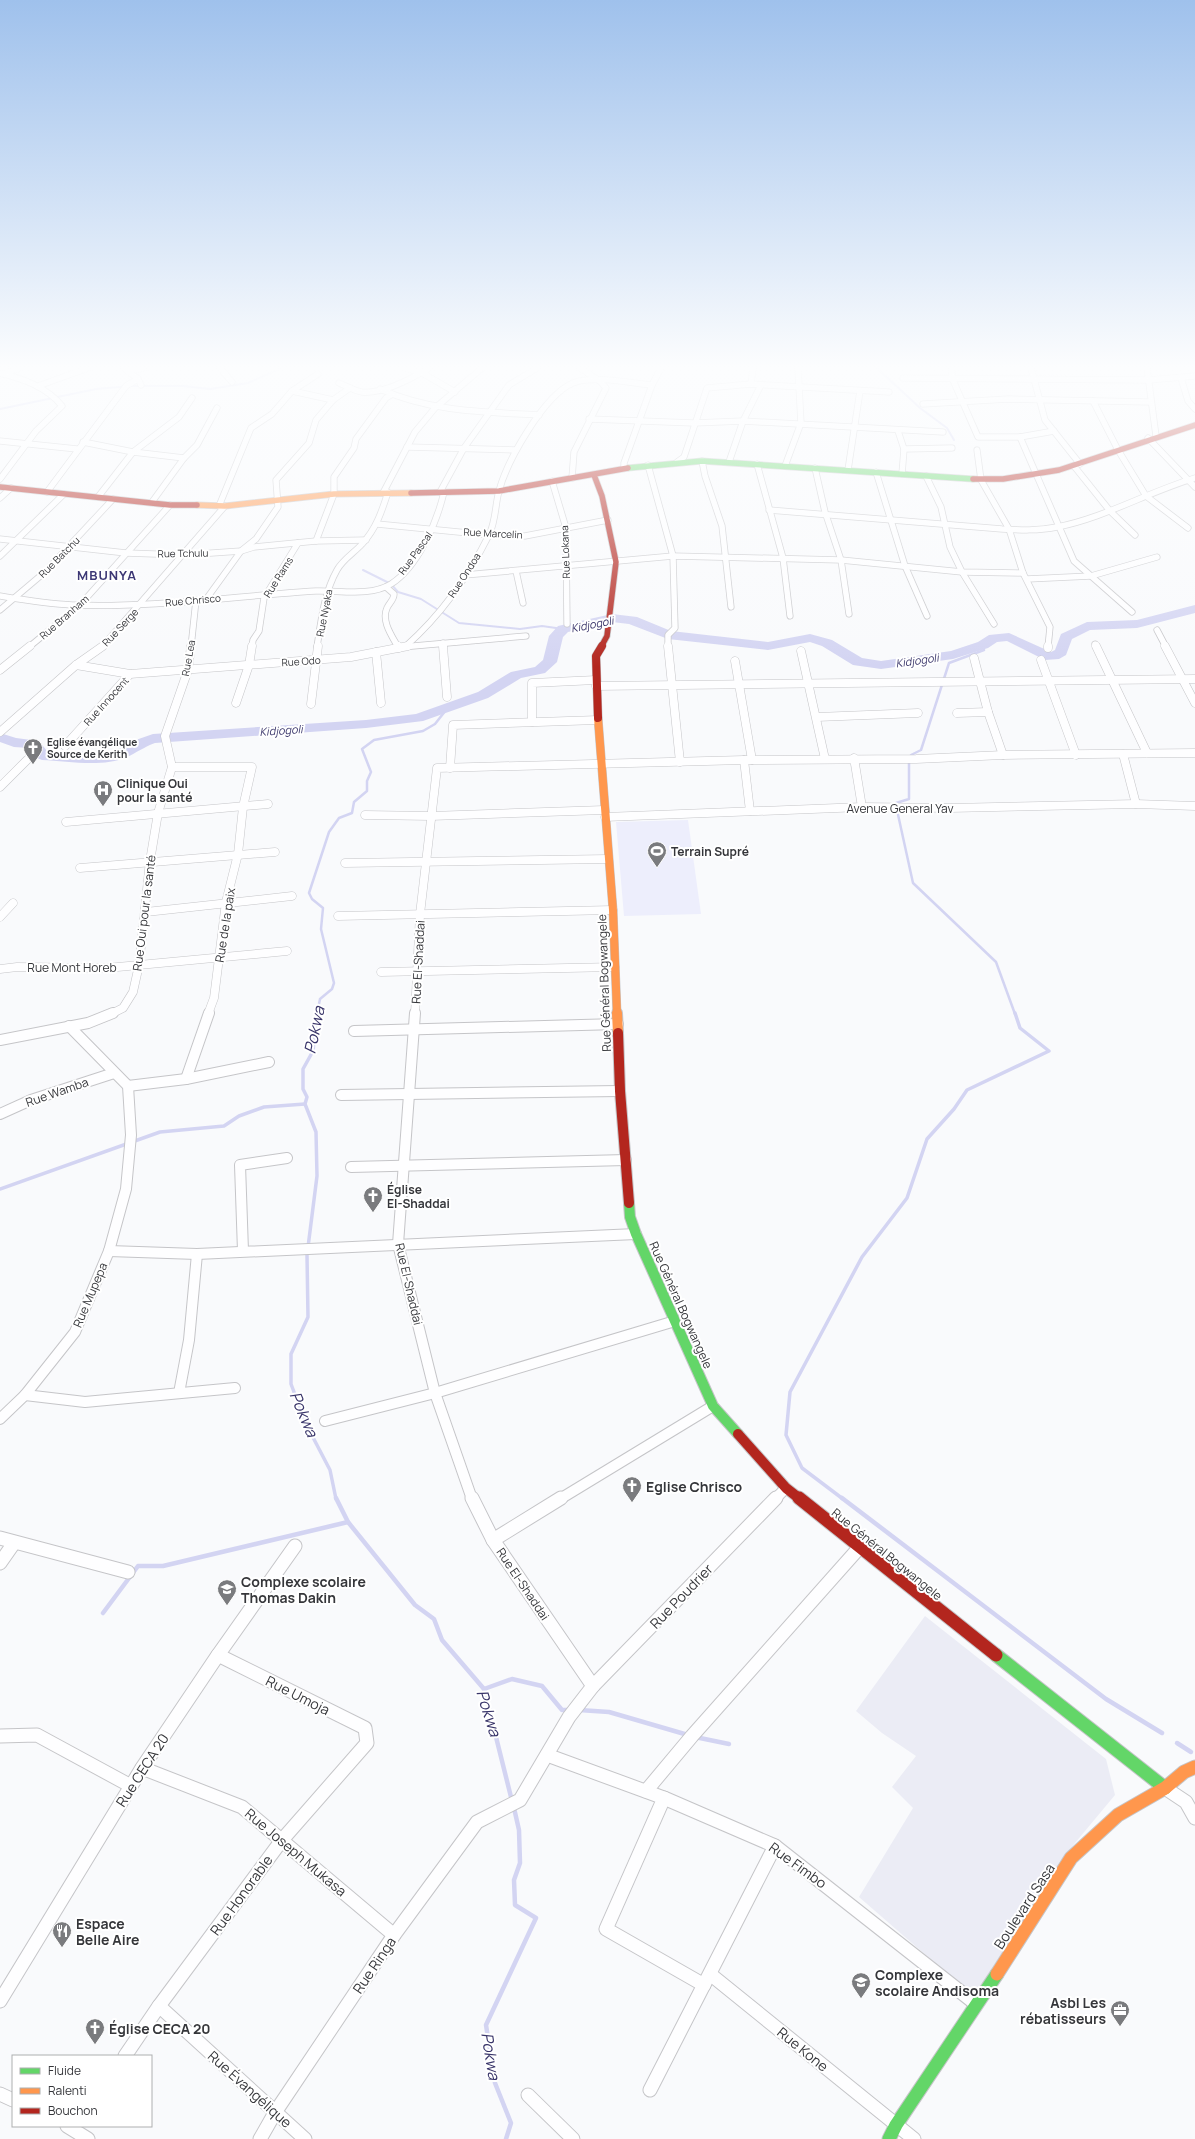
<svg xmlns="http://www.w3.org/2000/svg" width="1195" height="2139" viewBox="0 0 1195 2139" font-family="Manrope,sans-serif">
<rect width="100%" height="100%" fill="#f9fafc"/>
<!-- built -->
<path fill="#ebecf5" d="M925 1616 1106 1759 1115 1795 1060 1861 974 1997 859 1897 913 1808 892 1787 916 1756 882 1733 856 1711Z"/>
<!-- green -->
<path fill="#edeefc" d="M688 820 701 914 624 916 616 822Z"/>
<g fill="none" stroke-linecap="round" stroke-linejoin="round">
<!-- stream-far3 -->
<g stroke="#d3d4f2" stroke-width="2">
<path d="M877 368 920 408 947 428 954 440"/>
<path d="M0 409 96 389 131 386H183L210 389 248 383 281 368"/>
<path d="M363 570 391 584 398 592 421 599 459 623 520 629 542 626 563 629"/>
<path d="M983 645V647"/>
</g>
<!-- stream-far2 -->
<g stroke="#d3d4f2" stroke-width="2.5">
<path d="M911 755 921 750 949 663 984 650 983 646"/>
<path d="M896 803 909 799V762"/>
<path d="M897 810 913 883 996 962 1015 1014"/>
<path d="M317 1014 320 999 332 989 334 983 321 929 323 908 312 899 309 893 329 832 339 818 352 813 354 802 367 791V781L371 772 362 749 374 740 423 731 435 724 450 705"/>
</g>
<!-- stream-far1 -->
<g stroke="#d3d4f2" stroke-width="3.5">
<path d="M317 1013 313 1051 303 1069V1089L307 1097 305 1104 316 1132 317 1176 307 1255 308 1317 291 1354V1384L306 1424 330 1470 336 1499"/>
<path d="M0 1189 160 1132 224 1126 239 1116 264 1107 305 1104"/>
<path d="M843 1499 802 1468 786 1435 790 1392 862 1257 907 1198 927 1139 954 1109 967 1090 1049 1051 1020 1028 1015 1013"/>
</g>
<!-- stream -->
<g stroke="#d3d4f2" stroke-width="4.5">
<path d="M336 1498 348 1522 415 1605 434 1619 442 1640 484 1689 512 1801"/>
<path d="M842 1498 1106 1699 1162 1733"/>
<path d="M103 1613 138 1566H163L348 1522"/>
<path d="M484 1689 512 1679 542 1686 562 1710H569"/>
<path d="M579 1710 609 1712 688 1735"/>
<path d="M695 1737 729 1744"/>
<path d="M1177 1743 1191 1752"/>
<path d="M506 2139 511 2123 495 2083 486 2025 536 1918 515 1905 514 1880 520 1863 519 1830 514 1808"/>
</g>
<!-- river -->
<path fill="#d3d4f2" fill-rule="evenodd" d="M1195 605V613L1137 628 1090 630 1072 639 1066 655 1059 659 1045 660 1007 641 997 642 988 648 953 659 881 669 853 665 822 646 810 642 768 650 668 639 629 624 612 622 568 632 563 637 557 662 545 673 521 678 488 698 423 721 366 728 155 743C144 747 136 753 127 757 102 768 68 761 42 760L37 758 29 748 14 747 0 742V733L16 738 39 741 47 751 108 752 116 751 130 742 153 734 366 720 416 714 478 692 511 672 535 667 543 660 549 636 558 626 612 614 637 617 671 631 768 642 810 634 832 640 862 658 881 661 951 651 978 642 989 635 1009 633 1051 652 1055 650 1061 634 1087 622 1137 620Z"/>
<!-- street-far3 casing -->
<g stroke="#c5c5c8" stroke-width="7">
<g id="street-far3">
<path d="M124 368 138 379 141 385"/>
<path d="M220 368 232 382"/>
<path d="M405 368 422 373 455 392"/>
<path d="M952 368V378L978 437H1020L1054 431"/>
<path d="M1031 368 1045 420 1080 464"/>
<path d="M1147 368 1156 436"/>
<path d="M129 371 144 368"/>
<path d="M0 373C23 379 47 387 62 406L36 431 0 479"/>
<path d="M3 374 20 368"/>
<path d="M903 378 1149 380 1195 376"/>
<path d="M1181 378 1188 401 1195 409"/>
<path d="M339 383C347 386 354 391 362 392 384 394 411 379 429 368"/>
<path d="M751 384 753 368"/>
<path d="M38 386 88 368"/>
<path d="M380 389C431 412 484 412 539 415"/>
<path d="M292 391 333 400"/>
<path d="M1093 401 1118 450 1146 496 1188 528"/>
<path d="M923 404 1008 399 1150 402"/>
<path d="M589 419 694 423 743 421 943 432"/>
<path d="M898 431 904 449 902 474"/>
<path d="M1020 437 1074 561 1132 612"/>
<path d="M1148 438 1195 487"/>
<path d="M0 441 77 449"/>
<path d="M83 442 133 452 184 458"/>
<path d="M407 447 516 450"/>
<path d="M904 449 952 448"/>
<path d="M977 450 981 480 1009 529 1023 573 1050 627 1048 647"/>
<path d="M702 461 705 476 722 526 731 607"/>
<path d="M677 462 684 457 707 388 751 384 889 392"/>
<path d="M729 462 743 421 761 385"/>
<path d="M757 464 783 558 790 616"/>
<path d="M648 465 673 556 675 628 668 635V647"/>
<path d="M785 466 801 423 798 368"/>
<path d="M1074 466 1110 511 1135 535"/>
<path d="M624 468V463L652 385 661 368"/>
<path d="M815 468 825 512 841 560 849 614"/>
<path d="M848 470 860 391"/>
<path d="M876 472 905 566 927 616"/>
<path d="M926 476 941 507 950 547 962 572 994 624"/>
<path d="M572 478 574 452 606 388 601 382 580 368"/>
<path d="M552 481 566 528 567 624"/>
<path d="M47 492 126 386 138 379"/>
<path d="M440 492 464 448 509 385 537 368"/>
<path d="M383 493 415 432 435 408 482 368"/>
<path d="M98 497 133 452 179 417 192 398"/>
<path d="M0 498 11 488"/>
<path d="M152 502 184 458 197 445 217 408"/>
<path d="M219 506 251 428 272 414 292 391 318 374"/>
<path d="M769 510 1002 529C1020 530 1038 531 1057 527 1104 518 1148 492 1195 478"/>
<path d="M377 524 489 535 525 536 608 520"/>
<path d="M0 539 126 553 183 555 241 551 254 547 316 541 366 540"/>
<path d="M316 541 334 494V477L354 448 356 439 386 398 391 395"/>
<path d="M0 556 64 494"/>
<path d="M516 571 523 603"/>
<path d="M465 575 673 556 841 560 962 572 1023 573"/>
<path d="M1027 579 1091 576 1157 557"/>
<path d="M386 587 394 594C394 600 389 603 387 608 381 621 392 636 398 647"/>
<path d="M0 596C24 600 48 604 72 605 153 608 235 596 316 591 339 590 370 597 391 584 418 567 437 522 444 492"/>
<path d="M207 598 241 551 256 539 278 507 276 480 309 443 316 420 333 400 350 388"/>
<path d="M0 610 45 572 113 499"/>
<path d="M1157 630 1166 647"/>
<path d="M443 643V647"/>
<path d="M1095 644 1096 647"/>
<path d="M406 646C441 615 468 577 489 535 496 521 495 505 499 491 507 461 544 395 573 383 593 375 630 383 652 385"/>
<path d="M29 647 80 605 170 505"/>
<path d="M102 647 225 506"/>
<path d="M191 647 196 600"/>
<path d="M252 647 253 640 259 631 264 598 298 543"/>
<path d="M317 647C321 621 324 593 337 570 343 559 354 553 362 544 376 529 382 511 388 492"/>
<path d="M402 647 526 636"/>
</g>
</g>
<!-- street-far2 casing -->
<g stroke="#c5c5c8" stroke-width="9">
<g id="street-far2">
<path d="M398 646 399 648"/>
<path d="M443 646 447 697"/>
<path d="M668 646 680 762"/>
<path d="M1096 646 1147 753"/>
<path d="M1165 646 1195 703"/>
<path d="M1048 648V646"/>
<path d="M801 651 825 759"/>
<path d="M376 652 381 703"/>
<path d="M974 658 988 712 1003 755"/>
<path d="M1041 660 1076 755"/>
<path d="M735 661 752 760"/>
<path d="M76 665 130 674 351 657 408 646"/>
<path d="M0 670 30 646"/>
<path d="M596 686 1195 679"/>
<path d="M236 703 249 665 252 646"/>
<path d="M311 704 318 646"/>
<path d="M957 713 988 712"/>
<path d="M817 717 918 713"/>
<path d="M532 722V683L596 680"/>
<path d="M0 732 76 665 103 646"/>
<path d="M65 746 130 674"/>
<path d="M1123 754 1136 804"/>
<path d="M854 758 862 807"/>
<path d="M744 760 750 811"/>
<path d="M172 767H252L243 807 238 854 226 902 214 998 208 1014"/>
<path d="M450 768 453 725 598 720"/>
<path d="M0 787 27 760"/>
<path d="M365 815 431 816 604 810"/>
<path d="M605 817 862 807 950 808 1136 804 1195 806"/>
<path d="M66 822 268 804"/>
<path d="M345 863 608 859"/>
<path d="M80 868 275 852"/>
<path d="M146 912 292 896"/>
<path d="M338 916 613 910"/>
<path d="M0 917 13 903"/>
<path d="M0 969 17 967 107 968 287 951"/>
<path d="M381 972 615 967"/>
<path d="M111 1014 123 1008 133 992 139 965 150 861 158 813 172 767 165 736 188 670 191 646"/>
<path d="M415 1014 420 914 437 768 744 760 916 759 1003 755 1195 753"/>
</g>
</g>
<!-- street-far1 casing -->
<g stroke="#c5c5c8" stroke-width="12">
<g id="street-far1">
<path d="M415 1013 398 1244 435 1393 472 1499"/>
<path d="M354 1031 618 1024"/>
<path d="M0 1040 88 1023 113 1013"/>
<path d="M186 1079 209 1013"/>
<path d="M128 1086 186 1079 269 1062"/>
<path d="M341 1095 620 1091"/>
<path d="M0 1114 31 1100 114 1073"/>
<path d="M351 1167 626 1160"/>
<path d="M109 1251 197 1254 636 1234"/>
<path d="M243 1251 240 1165 287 1158"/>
<path d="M179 1393 189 1340 197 1254"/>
<path d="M25 1395 85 1402 235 1388"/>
<path d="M0 1419 25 1395 75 1332 109 1251 126 1189 131 1135 128 1086 69 1026"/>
<path d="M325 1421 435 1393 675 1321"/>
<path d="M560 1499 713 1406"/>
<path d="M775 1499 786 1488"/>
</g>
</g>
<!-- street casing -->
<g stroke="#c5c5c8" stroke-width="15">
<g id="street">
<path d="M472 1498 493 1540 593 1686"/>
<path d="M0 1538 128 1572"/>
<path d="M493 1540 561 1498"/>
<path d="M0 1563 14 1543"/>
<path d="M0 1736 37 1735 131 1786"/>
<path d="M547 1755 664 1798 775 1846 976 2004"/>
<path d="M142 1768 242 1807 394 1935"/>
<path d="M1165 1788 1186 1802 1195 1818"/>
<path d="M646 1791 692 1736 859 1548"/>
<path d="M664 1798 606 1929 704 1985"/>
<path d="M710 1974 914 2139"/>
<path d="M0 2001 142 1768 218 1655 295 1546"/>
<path d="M159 2006 305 2139"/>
<path d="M125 2056 159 2006 282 1840 367 1743 365 1728 218 1655"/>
<path d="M650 2090 775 1846"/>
<path d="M0 2094 13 2100"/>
<path d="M528 2095 573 2139"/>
<path d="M67 2126 88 2139"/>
<path d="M260 2139 276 2111 394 1935 477 1822 520 1800 569 1717 593 1686 776 1498"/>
</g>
</g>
<!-- fast-far2 casing -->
<g stroke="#c5c5c8" stroke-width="7">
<path id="fast-far2" d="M628 468 702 461 973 479"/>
</g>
<!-- fast-far1 casing -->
<g stroke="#c5c5c8" stroke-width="12">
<path id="fast-far1" d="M629 1203 630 1217 636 1234 713 1406 738 1434"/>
</g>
<!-- fast casing -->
<g stroke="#c5c5c8" stroke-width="15">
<g id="fast">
<path d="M996 1655 1165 1788"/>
<path d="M889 2139 896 2125 997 1974"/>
</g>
</g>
<!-- slow-far3 casing -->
<g stroke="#c5c5c8" stroke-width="7">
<path id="slow-far3" d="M197 505 225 506 334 494 411 493"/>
</g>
<!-- slow-far2 casing -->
<g stroke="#c5c5c8" stroke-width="9">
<path id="slow-far2" d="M598 718 613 910 617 1014"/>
</g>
<!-- slow-far1 casing -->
<g stroke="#c5c5c8" stroke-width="12">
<path id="slow-far1" d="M617 1013 618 1033"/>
</g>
<!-- slow casing -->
<g stroke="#c5c5c8" stroke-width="15">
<path id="slow" d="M997 1974 1071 1858 1118 1815 1165 1788 1184 1772 1195 1767"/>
</g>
<!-- jam-far3 casing -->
<g stroke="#c5c5c8" stroke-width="7">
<g id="jam-far3">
<path d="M594 475 602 496 616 562 607 636 601 647"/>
<path d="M973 479H1003L1059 470 1195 425"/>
<path d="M0 487 170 505H197"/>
<path d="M411 493 499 491 628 468"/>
</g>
</g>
<!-- jam-far2 casing -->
<g stroke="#c5c5c8" stroke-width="9">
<path id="jam-far2" d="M598 718 596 656 602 646"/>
</g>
<!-- jam-far1 casing -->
<g stroke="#c5c5c8" stroke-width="12">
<g id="jam-far1">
<path d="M618 1033 620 1091 629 1203"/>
<path d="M738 1434 786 1488 800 1499"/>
</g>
</g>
<!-- jam casing -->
<g stroke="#c5c5c8" stroke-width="15">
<path id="jam" d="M799 1498 996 1655"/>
</g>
<!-- street-far3 -->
<use href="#street-far3" stroke="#fefeff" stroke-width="5.5"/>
<!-- street-far2 -->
<use href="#street-far2" stroke="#fefeff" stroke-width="8"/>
<!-- street-far1 -->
<use href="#street-far1" stroke="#fefeff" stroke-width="10"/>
<!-- street -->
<use href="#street" stroke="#fefeff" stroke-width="13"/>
<!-- fast-far2 -->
<use href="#fast-far2" stroke="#63d668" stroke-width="5.5"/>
<!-- fast-far1 -->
<use href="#fast-far1" stroke="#63d668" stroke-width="10"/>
<!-- fast -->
<use href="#fast" stroke="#63d668" stroke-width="13"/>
<!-- slow-far3 -->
<use href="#slow-far3" stroke="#ff974d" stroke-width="5.5"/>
<!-- slow-far2 -->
<use href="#slow-far2" stroke="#ff974d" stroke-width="8"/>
<!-- slow-far1 -->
<use href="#slow-far1" stroke="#ff974d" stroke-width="10"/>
<!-- slow -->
<use href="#slow" stroke="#ff974d" stroke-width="13"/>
<!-- jam-far3 -->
<use href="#jam-far3" stroke="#b3261e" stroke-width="5.5"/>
<!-- jam-far2 -->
<use href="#jam-far2" stroke="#b3261e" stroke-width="8"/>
<!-- jam-far1 -->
<use href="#jam-far1" stroke="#b3261e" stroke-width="10"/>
<!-- jam -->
<use href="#jam" stroke="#b3261e" stroke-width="13"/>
</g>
<!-- sky -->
<linearGradient id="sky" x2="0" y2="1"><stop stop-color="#9fc1ec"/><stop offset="0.55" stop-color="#fcfdfe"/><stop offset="1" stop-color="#fcfdfe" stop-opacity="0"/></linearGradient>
<rect width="1195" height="667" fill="url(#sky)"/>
<!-- icons -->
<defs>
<g id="church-pin" transform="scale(1)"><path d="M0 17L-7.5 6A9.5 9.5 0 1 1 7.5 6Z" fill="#7a7b7e" stroke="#fff"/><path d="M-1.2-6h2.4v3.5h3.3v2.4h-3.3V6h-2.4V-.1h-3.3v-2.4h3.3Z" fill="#fff"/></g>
<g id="hospital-pin" transform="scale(1)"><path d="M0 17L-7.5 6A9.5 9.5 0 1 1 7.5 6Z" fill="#7a7b7e" stroke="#fff"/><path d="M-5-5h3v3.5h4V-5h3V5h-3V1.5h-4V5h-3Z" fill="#fff"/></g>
<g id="stadium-pin" transform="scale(1)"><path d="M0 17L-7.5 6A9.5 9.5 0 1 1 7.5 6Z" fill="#7a7b7e" stroke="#fff"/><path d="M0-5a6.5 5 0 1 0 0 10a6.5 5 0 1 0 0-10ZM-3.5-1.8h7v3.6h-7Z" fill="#fff"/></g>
<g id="school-pin" transform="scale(1)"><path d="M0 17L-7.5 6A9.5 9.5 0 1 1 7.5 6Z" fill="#7a7b7e" stroke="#fff"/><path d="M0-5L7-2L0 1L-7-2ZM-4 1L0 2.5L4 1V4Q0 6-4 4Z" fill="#fff"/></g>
<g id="restaurant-pin" transform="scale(1)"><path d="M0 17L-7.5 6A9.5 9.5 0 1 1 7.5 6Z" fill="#7a7b7e" stroke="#fff"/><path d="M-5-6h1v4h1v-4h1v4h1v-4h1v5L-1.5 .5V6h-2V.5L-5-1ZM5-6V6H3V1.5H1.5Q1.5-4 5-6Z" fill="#fff"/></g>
<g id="office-pin" transform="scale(1)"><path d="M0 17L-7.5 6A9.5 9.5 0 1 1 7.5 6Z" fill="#7a7b7e" stroke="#fff"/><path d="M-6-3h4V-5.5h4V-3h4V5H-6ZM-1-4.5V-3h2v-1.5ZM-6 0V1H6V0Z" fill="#fff"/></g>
</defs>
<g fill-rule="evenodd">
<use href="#church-pin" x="33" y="748"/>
<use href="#hospital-pin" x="103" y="790"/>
<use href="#stadium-pin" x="657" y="851"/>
<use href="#church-pin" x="373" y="1196"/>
<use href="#church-pin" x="632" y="1486"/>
<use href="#school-pin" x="227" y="1589"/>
<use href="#restaurant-pin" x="62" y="1931"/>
<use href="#school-pin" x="861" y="1982"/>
<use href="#office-pin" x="1120" y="2010"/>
<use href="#church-pin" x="95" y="2028"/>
</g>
<g text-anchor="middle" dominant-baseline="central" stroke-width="4" stroke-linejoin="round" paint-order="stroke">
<!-- far-street labels -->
<g font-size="10" fill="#35363a" stroke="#fff">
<text transform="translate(493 533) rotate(3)">Rue Marcelin</text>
<text transform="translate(565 552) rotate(-92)">Rue Lokana</text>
<text transform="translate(183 553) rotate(-1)">Rue Tchulu</text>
<text transform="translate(415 553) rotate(-54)">Rue Pascal</text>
<text transform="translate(59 557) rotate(-45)">Rue Batchu</text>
<text transform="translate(464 575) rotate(-57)">Rue Ondoa</text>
<text transform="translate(278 577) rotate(-58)">Rue Rams</text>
<text transform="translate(193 600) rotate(-5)">Rue Chrisco</text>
<text transform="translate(324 613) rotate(-79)">Rue Nyaka</text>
<text transform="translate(64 617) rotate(-41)">Rue Branham</text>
<text transform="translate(120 627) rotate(-47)">Rue Serge</text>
<text transform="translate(188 658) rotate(-80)">Rue Lea</text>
<text transform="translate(301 661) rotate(-4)">Rue Odo</text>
<text transform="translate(106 701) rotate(-48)">Rue Innocent</text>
</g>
<!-- far-poi labels -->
<g font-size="10" font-weight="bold" fill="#35363a" stroke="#fff" text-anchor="start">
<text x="47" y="742">Eglise évangélique<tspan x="47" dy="12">Source de Kerith</tspan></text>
</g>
<!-- far-water labels -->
<g font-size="11" font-style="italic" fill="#383469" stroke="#fff">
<text transform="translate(592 624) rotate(-11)">Kidjogoli</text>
<text transform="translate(917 660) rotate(-8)">Kidjogoli</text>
<text transform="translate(281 730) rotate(-4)">Kidjogoli</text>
</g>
<!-- poi labels -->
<g font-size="12" font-weight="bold" fill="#35363a" stroke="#fff" text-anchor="start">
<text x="117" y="783">Clinique Oui<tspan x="117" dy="14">pour la santé</tspan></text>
<text x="671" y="851">Terrain Supré</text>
<text x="387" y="1189">Église<tspan x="387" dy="14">El-Shaddai</tspan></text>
</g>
<!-- street labels -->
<g font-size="12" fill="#35363a" stroke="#fff">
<text x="900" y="808">Avenue General Yav</text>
<text transform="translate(144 913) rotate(-83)">Rue Oui pour la santé</text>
<text transform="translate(225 925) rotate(-81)">Rue de la paix</text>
<text transform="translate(418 962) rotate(-87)">Rue El-Shaddai</text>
<text x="72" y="967">Rue Mont Horeb</text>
<text transform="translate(604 983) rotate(-92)">Rue Général Bogwangele</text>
<text transform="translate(57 1092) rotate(-19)">Rue Wamba</text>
<text transform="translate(409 1284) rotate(77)">Rue El-Shaddai</text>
<text transform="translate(90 1295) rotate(-67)">Rue Mupepa</text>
<text transform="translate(681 1305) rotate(66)">Rue Général Bogwangele</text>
<text transform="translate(887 1554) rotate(39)">Rue Général Bogwangele</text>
<text transform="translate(523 1584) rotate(56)">Rue El-Shaddai</text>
</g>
<!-- far-district labels -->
<g font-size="13" font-weight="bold" letter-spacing="1" fill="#3d3875" stroke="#fff">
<text x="107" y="575">MBUNYA</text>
</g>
<!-- near-poi labels -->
<g font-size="14" font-weight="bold" fill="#35363a" stroke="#fff" text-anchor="start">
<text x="646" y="1486">Eglise Chrisco</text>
<text x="241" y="1581">Complexe scolaire<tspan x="241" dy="16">Thomas Dakin</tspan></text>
<text x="76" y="1923">Espace<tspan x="76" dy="16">Belle Aire</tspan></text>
<text x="875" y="1974">Complexe<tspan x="875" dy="16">scolaire Andisoma</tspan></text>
<text x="1106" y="2002" text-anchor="end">Asbl Les<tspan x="1106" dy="16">rébatisseurs</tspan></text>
<text x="109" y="2028">Église CECA 20</text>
</g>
<!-- near-street labels -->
<g font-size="14" fill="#35363a" stroke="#fff">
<text transform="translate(681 1596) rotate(-46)">Rue Poudrier</text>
<text transform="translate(298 1695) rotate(27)">Rue Umoja</text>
<text transform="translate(142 1770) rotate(-57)">Rue CECA 20</text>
<text transform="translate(296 1852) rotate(40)">Rue Joseph Mukasa</text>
<text transform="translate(798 1865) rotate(36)">Rue Fimbo</text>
<text transform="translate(241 1895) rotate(-54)">Rue Honorable</text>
<text transform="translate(1024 1906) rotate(-57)">Boulevard Sasa</text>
<text transform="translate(374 1965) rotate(-56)">Rue Ringa</text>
<text transform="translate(803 2049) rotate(39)">Rue Kone</text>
<text transform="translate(250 2089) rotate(42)">Rue Évangélique</text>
</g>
<!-- near-water labels -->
<g font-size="16" font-style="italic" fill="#383469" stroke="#fff">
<text transform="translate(314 1030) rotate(-78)">Pokwa</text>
<text transform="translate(304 1414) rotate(67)">Pokwa</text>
<text transform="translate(489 1713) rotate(73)">Pokwa</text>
<text transform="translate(491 2056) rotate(81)">Pokwa</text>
</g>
</g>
<!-- legend -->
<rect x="12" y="2055" width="140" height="72" fill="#ffffff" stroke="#aeafb0"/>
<rect x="20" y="2068" width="20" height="6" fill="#63d668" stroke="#aeafb0"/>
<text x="48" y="2075" font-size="12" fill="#35363a">Fluide</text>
<rect x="20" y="2088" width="20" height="6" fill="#ff974d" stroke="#aeafb0"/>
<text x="48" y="2095" font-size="12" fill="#35363a">Ralenti</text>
<rect x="20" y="2108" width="20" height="6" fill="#b3261e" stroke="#aeafb0"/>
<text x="48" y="2115" font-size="12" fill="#35363a">Bouchon</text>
</svg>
